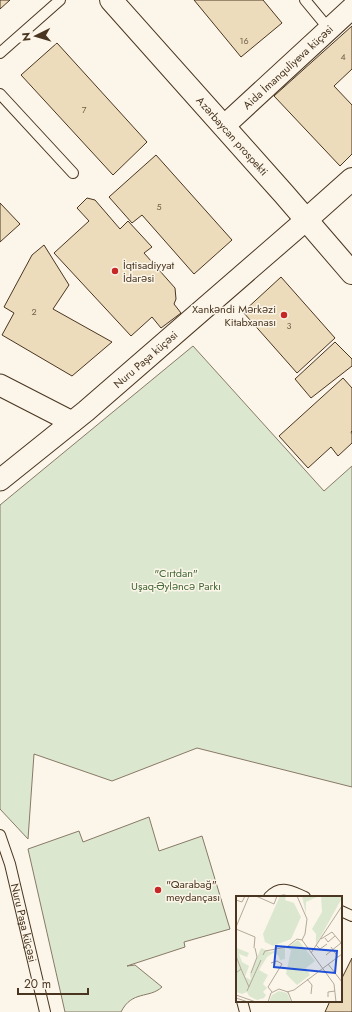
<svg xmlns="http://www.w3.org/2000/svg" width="352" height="1012" viewBox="0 0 352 1012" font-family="Jost,sans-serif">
<rect width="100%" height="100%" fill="#fbf6e9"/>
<!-- green -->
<g fill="#dce7d0" stroke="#887966">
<path d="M193 346 324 491 352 466V787L197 748 112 781 34 754 28 839 0 809V505Z"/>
<path d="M149 817 159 851 202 836 230 929 184 942 185 947 127 966 135 965 162 987C149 999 132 990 121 1012H65L28 849 79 831 83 842Z"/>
</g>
<!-- building -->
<g fill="#ecdcbc" stroke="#4a3520">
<path d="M0 0H10L0 9Z"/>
<path d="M194 0H263L282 23 241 57Z"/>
<path d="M352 26V69L334 86 352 105V154L340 166 274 96Z"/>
<path d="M57 43 147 142 113 175 21 75Z"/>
<path d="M156 155 232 240 194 274 142 215 132 223 109 197Z"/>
<path d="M87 198 95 200 120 229 128 221 152 247 144 253 175 288 176 299 174 304 181 313 161 328 152 317 131 336 54 253 89 221 77 208Z"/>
<path d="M0 203 20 224 0 242Z"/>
<path d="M44 245 69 285 53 309 112 342 72 376 2 335 14 313 4 307 32 255Z"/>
<path d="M281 277 335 338 297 373 243 312Z"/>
<path d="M335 342 352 359V366L311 398 295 379Z"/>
<path d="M343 378 352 388V431L351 432 352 434V443L338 456 331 447 308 468 279 436Z"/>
<path d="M352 958V1012H325L330 1001H341V980Z"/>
</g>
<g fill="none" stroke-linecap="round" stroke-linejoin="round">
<!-- service casing -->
<g stroke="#4a3520" stroke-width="12">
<g id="service">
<path d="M305 0 329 29"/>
<path d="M0 53 60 0"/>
<path d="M0 94 73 173"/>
<path id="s1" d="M0 835 10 864 45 1012"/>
<path d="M269 897C281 884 291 891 305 897"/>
<path d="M341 911 352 916"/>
<path d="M242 1001 245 1012"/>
</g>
</g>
<!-- minor casing -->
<g stroke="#4a3520" stroke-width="23">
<g id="minor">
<path id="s2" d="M224 126 352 8"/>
<path d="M0 385 72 422"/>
<path id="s3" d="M0 480 86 411 306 220"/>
</g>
</g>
<!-- tertiary casing -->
<g stroke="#4a3520" stroke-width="24">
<path id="tertiary" d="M306 220 352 179"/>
</g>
<!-- primary casing -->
<g stroke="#4a3520" stroke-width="24">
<g id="primary">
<path id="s4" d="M111 0 284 194 352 273"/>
</g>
</g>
<!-- service -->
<use href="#service" stroke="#fbf6e9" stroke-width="10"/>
<!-- minor -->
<use href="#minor" stroke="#fbf6e9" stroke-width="21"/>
<!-- tertiary -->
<use href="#tertiary" stroke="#fbf6e9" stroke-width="22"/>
<!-- primary -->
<use href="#primary" stroke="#fbf6e9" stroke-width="22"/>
</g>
<!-- markers -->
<g fill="#c62828" stroke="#fbf6e9" stroke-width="1.5">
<circle cx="115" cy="271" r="4"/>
<circle cx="284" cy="315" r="4"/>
<circle cx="158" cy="890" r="4"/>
</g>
<g text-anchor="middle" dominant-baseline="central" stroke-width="3" stroke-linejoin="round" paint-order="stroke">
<!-- number labels -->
<g font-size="9" fill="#725f47">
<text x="244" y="40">16</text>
<text x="343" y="56">4</text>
<text x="84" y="109">7</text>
<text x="159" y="206">5</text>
<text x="34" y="311">2</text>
<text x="289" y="325">3</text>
</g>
<!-- street labels -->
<g font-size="11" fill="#4a3520" stroke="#fbf6e9">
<text stroke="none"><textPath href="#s2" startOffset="87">Aida İmanquliyeva küçəsi</textPath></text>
<text stroke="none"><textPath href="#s4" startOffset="182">Azərbaycan prospekti</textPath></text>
<text stroke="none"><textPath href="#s3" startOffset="189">Nuru Paşa küçəsi</textPath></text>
<text stroke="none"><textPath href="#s1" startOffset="91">Nuru Paşa küçəsi</textPath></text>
</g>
<!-- poi labels -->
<g font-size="11" fill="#4a3520" stroke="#fbf6e9" text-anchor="start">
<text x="123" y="265">İqtisadiyyat<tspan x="123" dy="13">İdarəsi</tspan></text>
<text x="276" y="309" text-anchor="end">Xankəndi Mərkəzi<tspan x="276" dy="13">Kitabxanası</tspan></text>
<text x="166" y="884">"Qarabağ"<tspan x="166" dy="13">meydançası</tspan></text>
</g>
<!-- park labels -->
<g font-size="11" fill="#436837" stroke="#fbf6e9">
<text x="176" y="573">"Cırtdan"<tspan x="176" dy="13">Uşaq-Əyləncə Parkı</tspan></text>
</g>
</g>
<!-- overview -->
<g transform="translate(236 896)">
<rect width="106" height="106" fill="#fbf6e9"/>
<path d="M44 0H50L49 4 58 7 65 21 55 43 37 50 29 46 27 38ZM66 0H83L70 6V18ZM85 0H106V2L80 49V38L76 33 86 16ZM62 44 79 65 70 72 74 79 61 89 50 78 55 54 50 52ZM1 52 13 57 11 61 3 58 6 66 13 70 9 81 15 84 14 78 25 52 34 56 49 52V63L44 64 42 59 37 57 31 61 23 74 32 79 27 88 31 92 27 96 30 99 28 102 21 104 13 100 11 96 6 98 0 96ZM43 95 51 97 55 106H33L36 99Z" fill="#dce7d0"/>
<path fill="none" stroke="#b4a999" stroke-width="1" d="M20 0 38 8 41 0M61 0 71 23 69 38 66 44M0 4 6 6 9 0M0 31 13 0M0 33 19 41 18 52M89 42 92 46 99 40M85 43 96 36 106 48M80 49 84 53 91 48M95 51 102 61M75 57 106 10M27 59 29 55 51 51 61 43 66 44 98 88 100 106M90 59 105 47M0 60 5 73 0 77M35 67 41 65 46 68 32 91 36 96M92 68 106 86M5 73 13 91M15 77 21 61 19 52M71 83 76 89 75 98M11 95 25 64M51 96 58 94 106 58M0 99 20 106M92 101V96L99 95M0 102 12 106M32 106 35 97 43 93 52 96 56 106"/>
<path fill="#1d4ed8" fill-opacity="0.15" stroke="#1d4ed8" stroke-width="2" d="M40 50 101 55 99 77 38 71Z"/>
<rect width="106" height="106" fill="none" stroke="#4a3520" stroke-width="2"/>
</g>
<!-- north arrow -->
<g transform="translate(36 36) rotate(265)" stroke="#fbf6e9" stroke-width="3" paint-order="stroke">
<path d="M0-3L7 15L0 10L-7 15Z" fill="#4a3520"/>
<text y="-6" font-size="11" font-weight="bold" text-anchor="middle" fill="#4a3520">N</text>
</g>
<!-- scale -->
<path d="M18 988v6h70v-6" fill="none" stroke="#4a3520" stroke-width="2"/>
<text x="24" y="988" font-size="12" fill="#4a3520" stroke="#fbf6e9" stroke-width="3" paint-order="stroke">20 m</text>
</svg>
